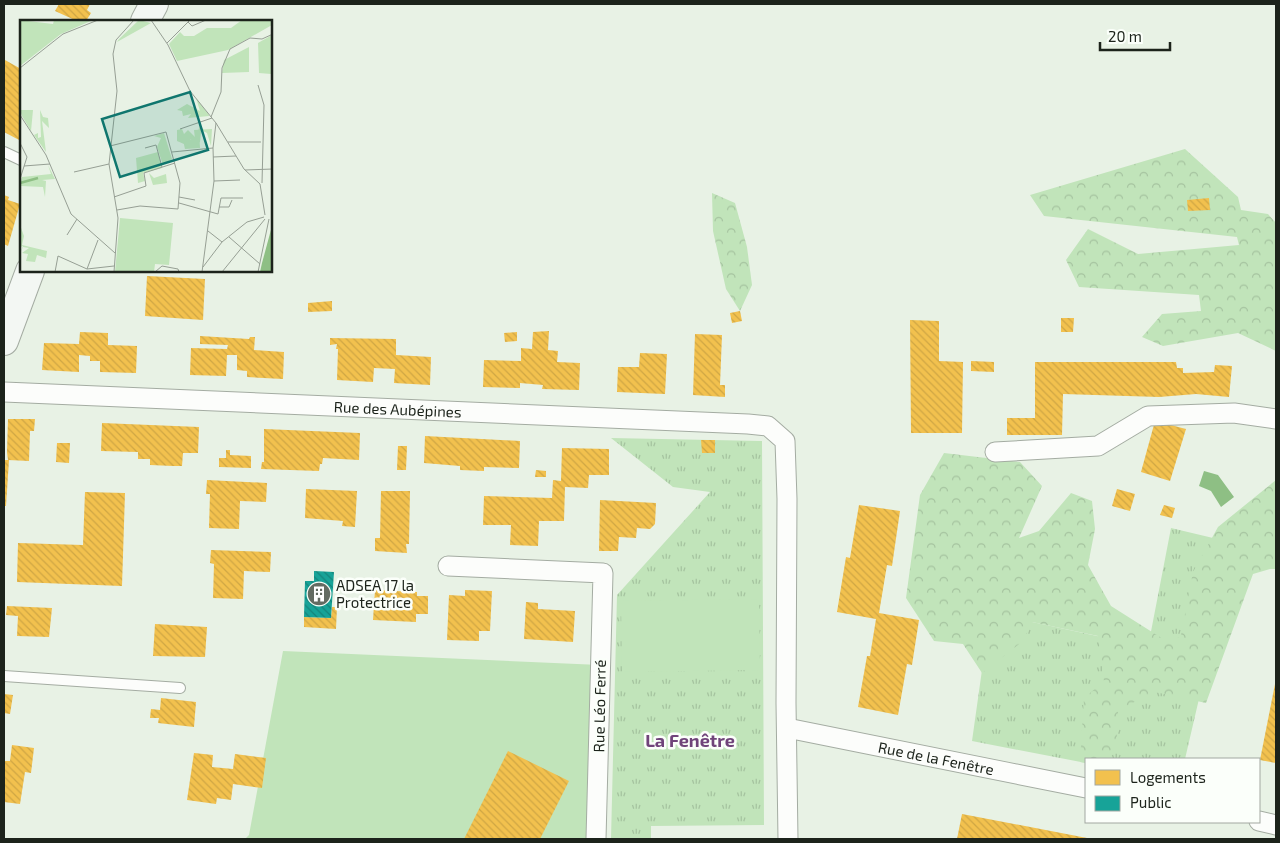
<svg xmlns="http://www.w3.org/2000/svg" width="1280" height="843" viewBox="0 0 1280 843" font-family="'Exo 2',sans-serif">
<defs>
<pattern id="grass-tufts" width="24" height="20" patternUnits="userSpaceOnUse" patternTransform="scale(1.25)"><rect width="24" height="20" fill="#c1e4ba"/><path d="M3 7l-1-3M5 7V3M7 7l1-3M15 17l-1-3M17 17v-4M19 17l1-3" fill="none" stroke="#a5c39f"/></pattern>
<pattern id="forest-crowns" width="20" height="18" patternUnits="userSpaceOnUse" patternTransform="scale(1.25)"><rect width="20" height="18" fill="#c1e4ba"/><path d="M2 6a3 3 0 1 1 6 0M12 15a3 3 0 1 1 6 0" fill="none" stroke="#a5c39f"/></pattern>
<pattern id="homes-back-hatch" width="6" height="6" patternUnits="userSpaceOnUse" patternTransform="scale(1.25)"><rect width="6" height="6" fill="#f2c14e"/><path d="M-1 5l2 2M0 0l6 6M5-1l2 2" fill="none" stroke="#cfa644"/></pattern>
<pattern id="public-back-hatch" width="6" height="6" patternUnits="userSpaceOnUse" patternTransform="scale(1.25)"><rect width="6" height="6" fill="#17a398"/><path d="M-1 5l2 2M0 0l6 6M5-1l2 2" fill="none" stroke="#14847b"/></pattern>
</defs>
<rect width="100%" height="100%" fill="#e8f2e5"/>
<!-- grass -->
<g fill="url(#grass-tufts)">
<path d="M611 438 762 441 764 825 651 826V839H611L617 595 710 492 673 487Z"/>
<path d="M1171 528 1276 553 1232 557 1185 759H1086V763L972 741 990 613 1148 647Z"/>
</g>
<!-- forest -->
<g fill="url(#forest-crowns)">
<path d="M1185 149 1238 197 1241 210 1268 214 1276 223V351L1238 333 1163 346 1142 337 1162 314 1201 311 1199 295 1079 287 1066 260 1088 229 1138 254 1239 245 1237 237 1044 216 1030 195Z"/>
<path d="M712 193 735 203 747 247 752 285 740 311 726 289 713 231Z"/>
<path d="M944 453 1020 462 1042 486 1019 538 1039 531 1071 493 1092 501 1095 529 1088 565 1111 606 1171 644 1181 635 1193 572 1218 527 1276 480V569H1270L1253 574 1206 703 1155 692 1118 710 1117 737 1107 759H1086V763L1080 762 1084 698 1096 688 1105 689 1098 636 1032 622 1023 641 982 673 963 644 934 641 906 598 920 495Z"/>
</g>
<!-- green -->
<g fill="#c1e4ba">
<path d="M759 599 760 670 622 672 621 601Z"/>
<path d="M283 651 600 665 596 839H245L249 835Z"/>
</g>
<!-- water -->
<path fill="#8ebf84" d="M1204 471 1218 475 1234 497 1221 507 1211 491 1199 486Z"/>
<!-- homes -->
<g fill="url(#homes-back-hatch)">
<path d="M59 4H90L87 10 91 13 86 21H77L55 11Z"/>
<path d="M5 60 21 69V141L4 132Z"/>
<path d="M4 195 9 197 8 200 20 204 8 246 4 244Z"/>
<path d="M1209 198 1210 210 1188 211 1187 200Z"/>
<path d="M147 276 205 279 203 320 145 316Z"/>
<path d="M332 301V311L308 312V303Z"/>
<path d="M740 311 742 321 732 323 730 313Z"/>
<path d="M1061 318H1074L1073 332H1061Z"/>
<path d="M910 320 939 321V361L963 362 962 433H911Z"/>
<path d="M549 331 548 350 558 351 557 362 580 363 579 390 542 389 543 385 520 383V388L483 387 484 360 521 361V348L532 349 533 332Z"/>
<path d="M80 332 108 333V345L137 346 136 373 100 372V361H90V356L79 355V372L42 370 44 343 79 344Z"/>
<path d="M517 332V341L505 342 504 333Z"/>
<path d="M695 334 722 335 720 385H725V397L693 395Z"/>
<path d="M200 336 249 339 250 337H255L254 350 284 352 283 379 247 377V371L237 370V355H227L226 376 190 375 191 348 227 349 228 345 200 344Z"/>
<path d="M330 338 396 339V355L431 357 430 385 394 383 395 369 374 368 373 382 337 380 338 349H336L337 344 330 345Z"/>
<path d="M640 353 667 354 665 394 617 392 618 367H639Z"/>
<path d="M971 361 994 362V372L971 371Z"/>
<path d="M1035 362H1176L1177 368H1183V373L1214 372 1215 365 1232 366 1229 397 1196 394 1159 397 1063 394 1062 435H1007V418H1035Z"/>
<path d="M8 419H35L34 431H30L29 461 8 460 7 452Z"/>
<path d="M1155 421 1186 429 1170 481 1141 472Z"/>
<path d="M102 423 199 427 198 453H183L182 466H173L150 465V459H138V452L101 451Z"/>
<path d="M264 429 360 433 359 460 323 458 322 464H320L319 471 261 469 262 462H264Z"/>
<path d="M425 436 520 441 519 468 484 467V471L460 470V466L424 463Z"/>
<path d="M701 440H715V453H702Z"/>
<path d="M57 443H70L69 463 56 462Z"/>
<path d="M398 446H407L406 470H397Z"/>
<path d="M562 448 609 449V475H589L588 488 565 487 564 521H539L538 546 510 545 511 525H483L484 496 552 498 553 480 561 481Z"/>
<path d="M226 450H230V455L251 456V468L219 467V458H226Z"/>
<path d="M4 460H9L6 506H4Z"/>
<path d="M536 470 546 471V477H535Z"/>
<path d="M207 480 267 483 266 502 240 501 239 529 209 528 210 494H206Z"/>
<path d="M306 489 357 491 355 527 342 526 343 521 305 518Z"/>
<path d="M1117 489 1135 494 1130 511 1112 506Z"/>
<path d="M381 491H410L409 544H406L407 553 375 551V538H380Z"/>
<path d="M85 492 125 493 122 586 17 582 18 543 83 545Z"/>
<path d="M600 500 656 503 655 524 650 529 637 528 636 538 619 537 618 551H599Z"/>
<path d="M859 505 900 511 892 566 887 565 879 613 919 620 912 665 907 664 898 715 858 707 867 656H870L876 619 837 612 846 557 850 558Z"/>
<path d="M1164 505 1175 508 1172 518 1160 515Z"/>
<path d="M211 550 271 552 270 572 244 571 243 599 213 598 214 564 210 563Z"/>
<path d="M375 590 417 592V596H428V614H416V622L373 620Z"/>
<path d="M465 590 492 591 490 631H479V641L447 640 449 595 465 596Z"/>
<path d="M526 602 538 603V609L575 611 573 642 524 639Z"/>
<path d="M7 606 52 608 49 637 17 636 18 616 6 615Z"/>
<path d="M332 607H337L336 629 304 627V617L331 618Z"/>
<path d="M155 624 207 627 205 657 153 656Z"/>
<path d="M1275 684H1276V763L1260 760Z"/>
<path d="M4 694 13 695 10 714 4 713Z"/>
<path d="M161 698 196 702 194 727 158 723 159 718H150L151 709 160 710Z"/>
<path d="M12 745 34 748 31 773 25 772 20 804 4 802V765L5 761H10Z"/>
<path d="M508 751 569 781 540 839H464Z"/>
<path d="M194 753 213 755 212 767 233 769 235 754 266 758 262 788 233 784 231 800 217 798 216 804 187 800Z"/>
<path d="M962 814 1087 838V839H957Z"/>
</g>
<!-- public -->
<path fill="url(#public-back-hatch)" d="M314 571 334 572 331 618 304 617 305 581H314Z"/>
<g fill="none" stroke-linecap="round" stroke-linejoin="round">
<!-- lane casing -->
<g stroke="#a4aca2" stroke-width="12">
<g id="lane">
<path d="M4 152 21 160"/>
<path d="M4 676 180 688"/>
</g>
</g>
<!-- street casing -->
<g stroke="#a4aca2" stroke-width="21">
<g id="street">
<path id="s1" d="M4 392 748 424 768 426 785 441 787 499 786 703 788 839"/>
<path d="M995 452 1098 446 1148 416 1234 413 1276 419"/>
<path d="M448 566 603 573 596 839"/>
<path id="s2" d="M787 728 1086 788"/>
<path d="M1259 821 1276 825"/>
</g>
</g>
<!-- secondary casing -->
<g stroke="#a4aca2" stroke-width="30">
<g id="secondary">
<path d="M145 21 154 4"/>
<path d="M4 341 30 271"/>
</g>
</g>
<!-- lane -->
<use href="#lane" stroke="#fcfdfb" stroke-width="10"/>
<!-- street -->
<use href="#street" stroke="#fcfdfb" stroke-width="19"/>
<!-- secondary -->
<use href="#secondary" stroke="#f3f7f3" stroke-width="28"/>
</g>
<!-- icons -->
<defs>
<g id="building-disc" transform="scale(1.25)"><circle r="9.5" fill="#636b62" stroke="#fbfffa"/><path d="M-4-6H4V6H1V3H-1V6H-4ZM-2.5-4.3h1.7v1.8h-1.7ZM.8-4.3h1.7v1.8H.8ZM-2.5-1h1.7V.8h-1.7ZM.8-1h1.7V.8H.8Z" fill="#fff"/></g>
</defs>
<g fill-rule="evenodd">
<use href="#building-disc" x="319" y="594"/>
</g>
<g text-anchor="middle" dominant-baseline="central" stroke-width="5" stroke-linejoin="round" paint-order="stroke">
<!-- street labels -->
<g font-size="15" fill="#1c231b" stroke="#fbfffa">
<text stroke="none"><textPath href="#s1" startOffset="394">Rue des Aubépines</textPath></text>
<text transform="translate(599 706) rotate(-89)">Rue Léo Ferré</text>
<text stroke="none"><textPath href="#s2" startOffset="152">Rue de la Fenêtre</textPath></text>
</g>
<!-- poi labels -->
<g font-size="15" fill="#1c231b" stroke="#fbfffa" text-anchor="start">
<text x="336" y="585">ADSEA 17 la<tspan x="336" dy="17">Protectrice</tspan></text>
</g>
<!-- quarter labels -->
<g font-size="18" font-weight="bold" fill="#70447a" stroke="#fbfffa">
<text x="690" y="740">La Fenêtre</text>
</g>
</g>
<!-- overview -->
<g transform="translate(20 20)">
<rect width="252" height="252" fill="#e8f2e5"/>
<path d="M0 0 33 4 34 0H73L41 14 0 46ZM222 0H252V5L208 30 157 41 149 24 160 12 164 16H174L187 8H211ZM252 15 251 54 239 53 238 23ZM229 27V52L202 53 204 40ZM192 109 191 126 187 113 183 111H179L180 128 165 129 163 120 175 119 174 110ZM144 113 152 139 143 145 137 127 141 118 134 116ZM28 145 35 159 22 160 26 161 25 177 23 167 0 166 2 157 31 154ZM129 153 134 158 146 154 147 163 133 165ZM0 205 4 216 2 225 27 231 26 238 17 235 15 242 6 241 8 234 2 233 9 228 3 227 0 233 3 226 0 227Z" fill="#c1e4ba"/>
<path d="M119 0 131 3 97 22 99 19ZM176 78 189 95V96L168 98 171 94 163 96 162 91 157 90 167 84 180 91ZM0 90H13L11 111 2 96ZM20 90 23 97 28 98 29 108 22 101 26 132 14 115 18 113V118L21 117ZM180 105 184 110 181 112 180 122 174 124V128L171 119 164 124 157 121V110L162 109 164 114 168 110 176 118Z" fill="#c1e4ba"/>
<path d="M100 198 153 203 149 245 135 244 134 252H95Z" fill="#c1e4ba"/>
<path d="M138 132 142 148 123 153 125 161 118 163 116 138Z" fill="#c1e4ba"/>
<path d="M252 206V252H240L242 243Z" fill="#8ebf84"/>
<path fill="none" stroke="#8ebf84" stroke-width="2.5" d="M0 163 18 158"/>
<path fill="none" stroke="#969f94" stroke-width="1" d="M131 0 148 25 170 71 196 103 224 149 240 164 245 195M168 2 172 6 186 0M147 23 170 0M0 48 43 14 78 0M238 65 244 85 242 163M0 95 26 135 51 194 95 233M191 97 201 72 202 48 210 29 230 18 242 19 253 14M160 109 192 98M208 122H241M0 123 7 137 0 159M90 126 146 112 160 163 158 189 120 186 97 190M125 128 136 125 142 147M152 132 193 128M193 137 216 136M4 146 30 144M225 150 253 149M54 152 89 144M194 161 220 160M94 177 126 166 124 153 155 143M159 177 175 180M159 183 198 194 201 178H223M199 187H209L212 180M188 211 202 222M47 215 57 199M209 217 240 244M183 247 202 222 227 202 244 197M67 249 78 220M35 252 38 236 67 249 94 246M94 252 98 198 89 144 97 71 93 34 96 20 114 0M135 252 142 246 158 249 159 252M182 252 194 161 193 128 196 103M202 252 245 199M238 252 249 199"/>
<path fill="#0f766e" fill-opacity="0.15" stroke="#0f766e" stroke-width="2.5" d="M170 72 188 130 100 157 82 99Z"/>
<rect width="252" height="252" fill="none" stroke="#1c231b" stroke-width="2.5"/>
</g>
<!-- border -->
<rect width="1280" height="843" fill="none" stroke="#1c231b" stroke-width="10"/>
<!-- legend -->
<rect x="1085" y="758" width="175" height="65" fill="#fbfffa" stroke="#a2a7a1"/>
<rect x="1095" y="770" width="25" height="15" fill="#f2c14e" stroke="#a2a7a1"/>
<text x="1130" y="783" font-size="15" fill="#1c231b">Logements</text>
<rect x="1095" y="796" width="25" height="15" fill="#17a398" stroke="#a2a7a1"/>
<text x="1130" y="808" font-size="15" fill="#1c231b">Public</text>
<!-- scale -->
<path d="M1100 42v8h70v-8" fill="none" stroke="#1c231b" stroke-width="2.5"/>
<text x="1108" y="42" font-size="15" fill="#1c231b" stroke="#fbfffa" stroke-width="4" paint-order="stroke">20 m</text>
</svg>
